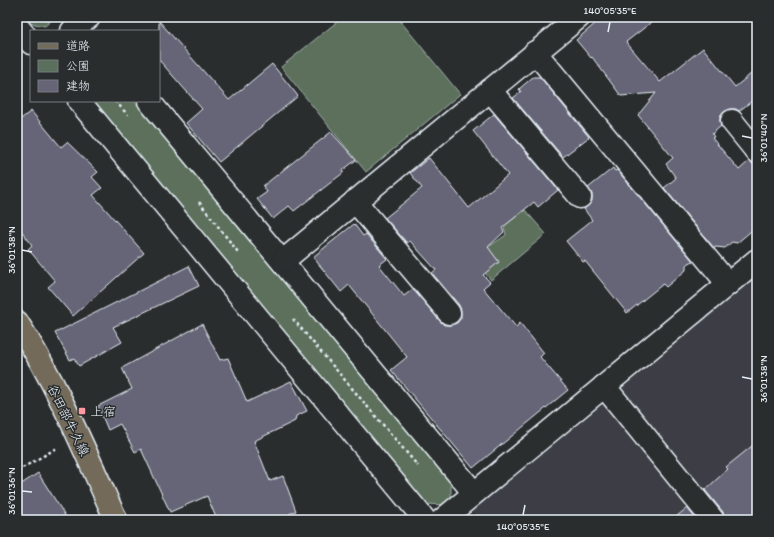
<svg xmlns="http://www.w3.org/2000/svg" width="774" height="537" font-family="Itim,'Klee One',sans-serif">
  <style>
    .built { fill: #3c3e44 }
    .green { fill: #5b705c; stroke: #a2b0aa }
    .building { fill: #666577; stroke: #e8f1f8 }
    .lines { fill: none; stroke-linecap: round; stroke-linejoin: round }
    .minor-casing { stroke: #e8f1f8; stroke-width: 25 }
    .major-casing { stroke: #e8f1f8; stroke-width: 25 }
    .path { stroke: #e8f1f8; stroke-width: 2.5; stroke-dasharray: 3 3; stroke-linecap: butt }
    .minor { stroke: #2a2d2e; stroke-width: 22 }
    .major { stroke: #736b5a; stroke-width: 22 }
    .ticks { fill: none; stroke: #e8f1f8; stroke-width: 1.5 }
    .poi-dot { fill: #ff9aa2; stroke: #2a2d2e; stroke-width: 1.5 }
    .labels { text-anchor: middle; stroke-width: 3; stroke-linejoin: round; paint-order: stroke }
    .poi-label { font-size: 13px; fill: #e8f1f8; stroke: #2a2d2e; text-anchor: start }
    .street-label { font-size: 13px; fill: #e8f1f8; stroke: #2a2d2e }
    .neatline { fill: none; stroke: #e8f1f8; stroke-width: 1.5 }
    .ticks-label { font-size: 10px; text-anchor: middle; fill: #e8f1f8 }
  </style>
  <rect width="100%" height="100%" fill="#2a2d2e"/>
  <filter id="ink" filterUnits="userSpaceOnUse"><feTurbulence type="fractalNoise" baseFrequency=".025" numOctaves="2"/><feDisplacementMap in="SourceGraphic" scale="8" xChannelSelector="R" yChannelSelector="G"/><feConvolveMatrix kernelMatrix="1 2 1 2 8 2 1 2 1" color-interpolation-filters="sRGB"/></filter>
  <g filter="url(#ink)">
    <!-- built -->
    <polygon class="built" points="757,275 757,520 479,520 471,511"/>
    <!-- green -->
    <g class="green">
      <polygon points="25,17 55,17 45,26 30,23"/>
      <polygon points="343,17 397,17 460,94 366,172 281,67"/>
      <polygon points="93,101 134,101 451,483 451,499 444,505 427,504"/>
      <polygon points="525,210 546,234 491,280 448,230 461,212 490,246 506,235 504,226"/>
    </g>
    <!-- building -->
    <g class="building">
      <polygon points="603,17 658,17 626,42 660,82 703,48 735,87 757,69 757,97 739,111 736,109 730,109 724,112 720,117 720,123 721,126 712,134 714,137 712,138 739,170 749,161 753,164 757,164 757,226 737,243 732,242 725,248 716,247 714,248 664,188 676,178 666,164 673,158 638,115 656,93 621,96 592,57 591,58 576,40"/>
      <polygon points="159,21 229,100 272,64 298,96 219,162 186,123 202,109 159,60"/>
      <polygon points="533,77 540,77 589,137 563,157 513,98 521,92 519,89"/>
      <polygon points="31,111 61,147 67,142 98,172 92,177 102,188 93,195 144,253 73,316 48,287 55,281 28,249 32,245 17,225 17,122"/>
      <polygon points="494,114 558,190 538,207 534,202 502,228 504,232 488,247 499,262 483,275 490,282 483,288 516,327 520,323 544,353 540,357 568,390 473,468 391,370 407,357 349,285 341,292 313,257 354,224 363,236 366,234 387,259 379,265 404,296 413,289 440,321 444,325 451,325 457,323 461,318 461,310 459,305 432,273 436,270 410,241 407,243 385,218 422,188 410,173 429,158 469,208 508,175 473,131"/>
      <polygon points="331,132 356,160 343,170 343,173 294,211 289,206 273,219 257,199 267,192 263,186"/>
      <polygon points="613,168 615,171 617,170 693,261 686,265 686,270 666,287 663,284 627,313 585,261 583,262 566,241 592,220 584,209 588,206 592,201 592,194 588,188"/>
      <polygon points="189,266 199,286 113,327 122,342 79,366 74,358 70,360 55,333"/>
      <polygon points="202,324 220,360 228,358 247,402 291,381 307,411 296,416 295,421 254,441 270,481 283,476 296,511 289,514 292,520 217,520 207,496 170,512 141,449 135,452 120,424 108,430 98,406 132,389 122,368"/>
      <polygon points="757,442 757,520 725,520 723,512 705,490 728,469 726,467"/>
      <polygon points="38,473 68,520 17,520 17,487"/>
      <polygon points="687,508 697,520 672,520"/>
    </g>
    <g class="lines">
      <!-- minor casing -->
      <g class="minor-casing">
        <g id="minor">
          <polyline points="17,26 31,43"/>
          <polyline points="72,31 89,17"/>
          <polyline points="535,52 728,284"/>
          <polyline points="490,90 580,197"/>
          <polyline points="79,101 425,520"/>
          <polyline points="149,101 474,493"/>
          <polyline points="732,121 757,152"/>
          <polyline points="355,201 449,313"/>
          <polyline points="283,261 579,17"/>
          <polyline points="604,386 713,520"/>
          <polyline points="442,520 757,260"/>
        </g>
      </g>
      <!-- major casing -->
      <g class="major-casing">
        <path id="major" d="M17,322C57,384 86,453 116,520"/>
      </g>
      <!-- path -->
      <g class="path">
        <polyline points="44,17 48,22"/>
        <polyline points="115,101 128,115"/>
        <polyline points="199,202 238,252"/>
        <polyline points="293,319 418,466"/>
        <polyline points="17,471 57,448"/>
      </g>
      <!-- minor -->
      <use href="#minor" class="minor"/>
      <!-- major -->
      <use href="#major" class="major"/>
    </g>
  </g>
  <!-- ticks -->
  <path class="ticks" d="M608,32L610,22M742,136L752,138M22,250L32,252M742,377L752,379M22,491L32,492M523,515L525,505"/>
  <!-- markers -->
  <rect class="poi-dot" x="78" y="407" width="8" height="8" rx="2"/>
  <g class="labels">
    <!-- poi labels -->
    <g class="poi-label">
      <text x="90" y="416">上宿</text>
    </g>
    <!-- street labels -->
    <g class="street-label">
      <text transform="translate(69 420) rotate(64)" y="5">谷田部牛久線</text>
    </g>
  </g>
  <!-- margin -->
  <rect width="774" height="537" fill="none" stroke="#2a2d2e" stroke-width="44"/>
  <!-- legend -->
  <rect x="30" y="30" width="130" height="72" fill="#2a2d2e" stroke="#767b7f"/>
  <rect x="38" y="43" width="20" height="6" fill="#736b5a" stroke="#767b7f"/>
  <text x="66" y="50" font-size="12" fill="#e8f1f8">道路</text>
  <rect x="38" y="60" width="20" height="12" fill="#5b705c" stroke="#767b7f"/>
  <text x="66" y="70" font-size="12" fill="#e8f1f8">公園</text>
  <rect x="38" y="80" width="20" height="12" fill="#666577" stroke="#767b7f"/>
  <text x="66" y="90" font-size="12" fill="#e8f1f8">建物</text>
  <rect x="22" y="22" width="730" height="493" class="neatline"/>
  <g class="ticks-label">
    <text x="610" y="14">140°05'35"E</text>
    <text transform="translate(763 138) rotate(-90)" y="4">36°01'40"N</text>
    <text transform="translate(11 250) rotate(-90)" y="4">36°01'38"N</text>
    <text transform="translate(763 379) rotate(-90)" y="4">36°01'38"N</text>
    <text transform="translate(11 491) rotate(-90)" y="4">36°01'36"N</text>
    <text x="523" y="530">140°05'35"E</text>
  </g>
</svg>
